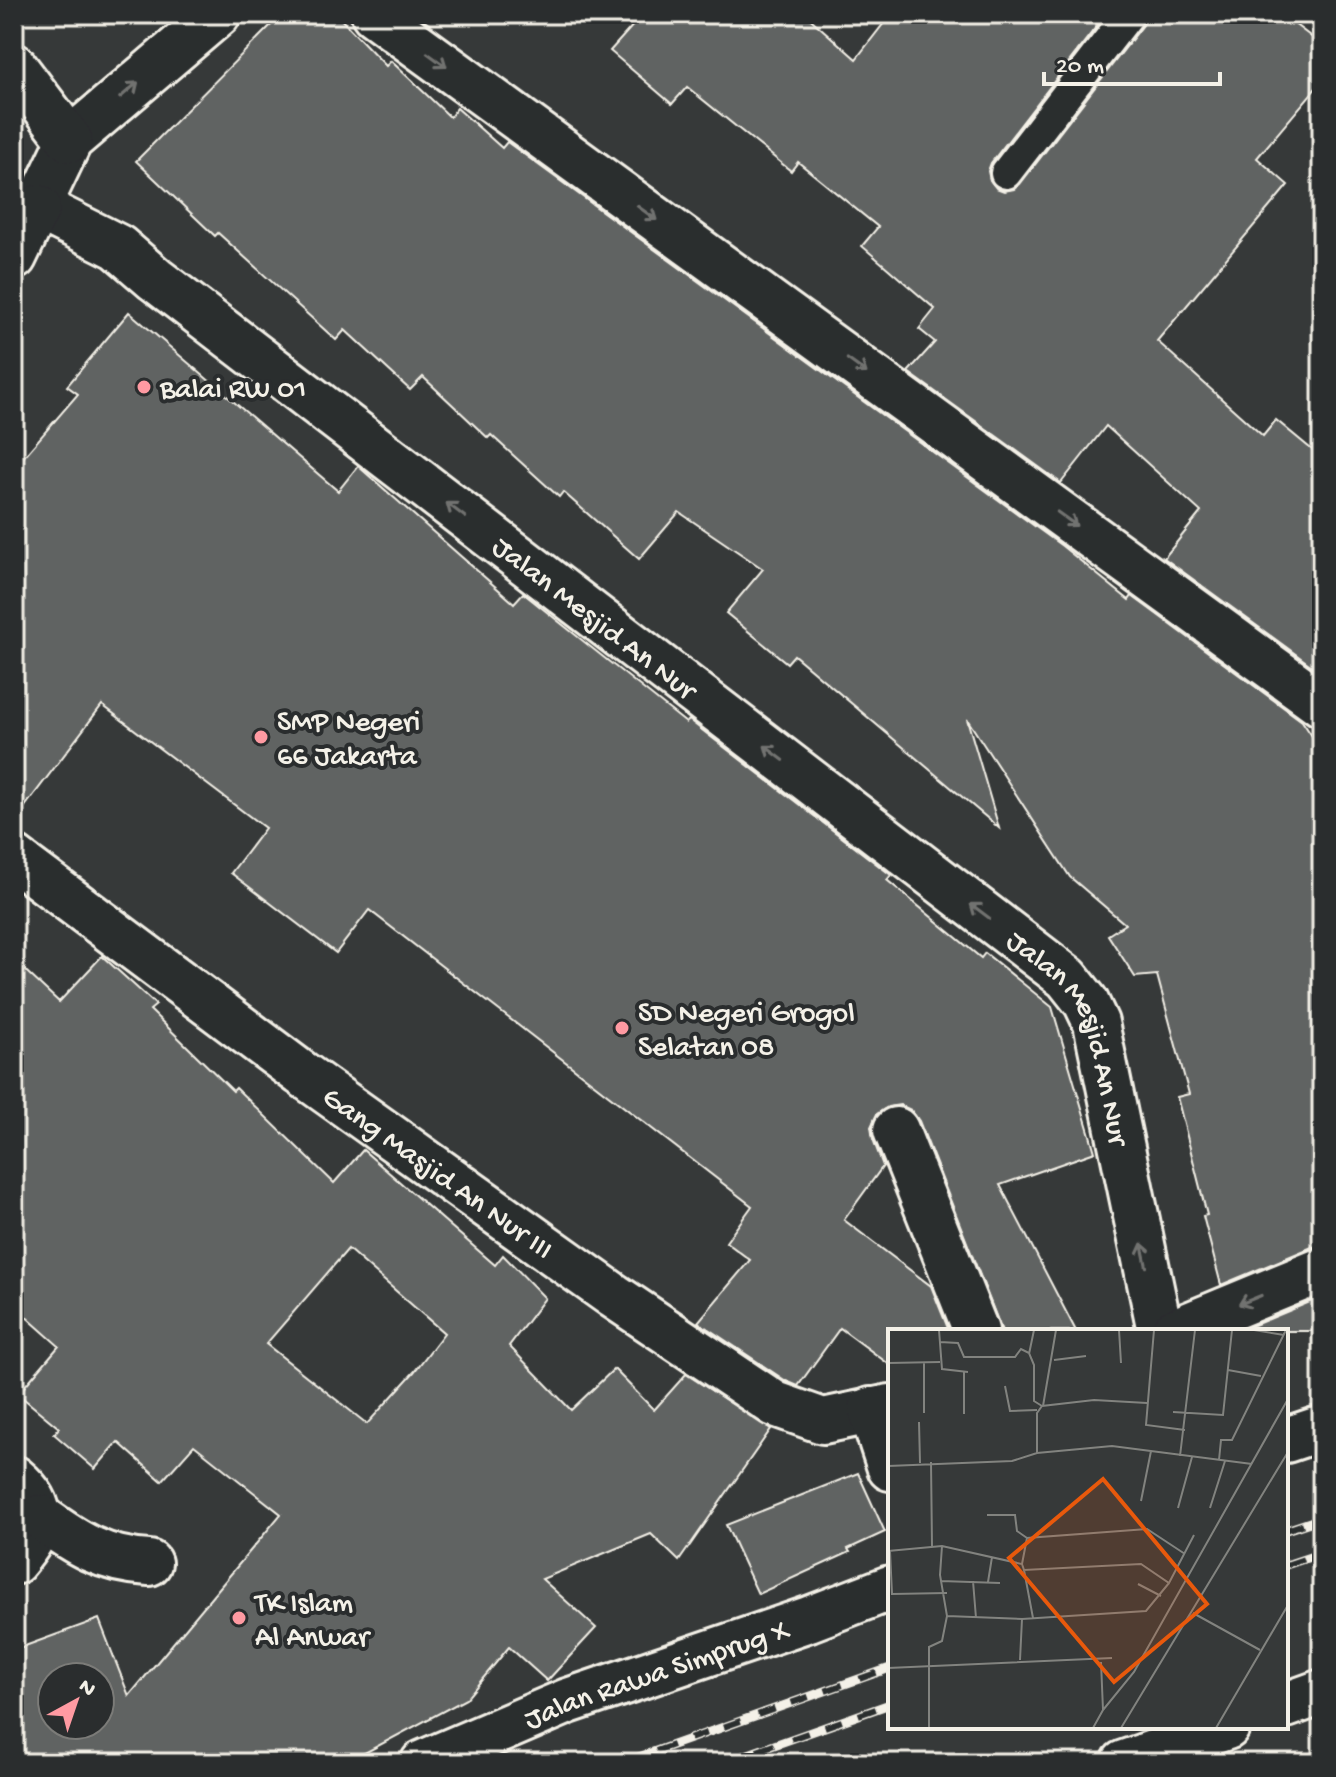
<svg xmlns="http://www.w3.org/2000/svg" width="1336" height="1777" font-family="'Gochi Hand',sans-serif">
  <style>
    .building { fill: #616362; stroke: #f4f1e8; stroke-width: 2; fill-rule: evenodd }
    .lines { fill: none; stroke-linecap: round; stroke-linejoin: round }
    .service-casing { stroke: #f4f1e8; stroke-width: 36 }
    .minor-casing { stroke: #f4f1e8; stroke-width: 50 }
    .tertiary-casing { stroke: #f4f1e8; stroke-width: 50 }
    .service { stroke: #2a2d2e; stroke-width: 30 }
    .minor { stroke: #2a2d2e; stroke-width: 44 }
    .tertiary { stroke: #2a2d2e; stroke-width: 44 }
    .rail-casing { stroke: #f4f1e8; stroke-width: 9 }
    .rail { stroke: #2a2d2e; stroke-width: 6; stroke-dasharray: 18; stroke-linecap: butt }
    .oneway { stroke: #71726f }
    .poi-dot { fill: #ff9aa2; stroke: #2a2d2e; stroke-width: 3 }
    .labels { text-anchor: middle; stroke-width: 8; stroke-linejoin: round; paint-order: stroke }
    .poi-label { font-size: 30px; fill: #f4f1e8; stroke: #2a2d2e; text-anchor: start }
    .street-label { font-size: 30px; fill: #f4f1e8; stroke: #2a2d2e }
    .inset-road { fill: none; stroke: #82837f; stroke-width: 2 }
    .view { fill: #e8590c; fill-opacity: 0.15; stroke: #e8590c; stroke-width: 4 }
    .inset-edge { fill: none; stroke: #f4f1e8; stroke-width: 4 }
  </style>
  <rect width="100%" height="100%" fill="#363939"/>
  <filter id="ink" filterUnits="userSpaceOnUse"><feTurbulence type="fractalNoise" baseFrequency=".0125" numOctaves="2"/><feDisplacementMap in="SourceGraphic" scale="16" xChannelSelector="R" yChannelSelector="G"/><feConvolveMatrix kernelMatrix="1 2 1 2 8 2 1 2 1" color-interpolation-filters="sRGB"/></filter>
  <g filter="url(#ink)">
    <!-- building -->
    <g class="building">
      <polygon points="282,14 336,14 386,66 391,61 450,117 457,108 502,148 507,142 1062,546 1129,600 1132,596 1302,721 1322,751 1322,1246 1312,1247 1221,1285 1203,1216 1207,1215 1177,1097 1189,1094 1157,975 1135,977 1108,935 1125,924 1070,877 967,719 999,828 794,655 787,663 726,613 763,569 679,512 639,559 563,492 559,497 491,435 488,438 423,377 410,390 345,330 336,340 218,233 215,236 136,161"/>
      <polygon points="643,14 805,14 856,59 891,14 1106,14 991,163 988,171 990,180 996,188 1004,191 1014,189 1020,184 1143,25 1147,14 1281,14 1322,45 1322,81 1257,158 1288,185 1157,341 1263,436 1276,420 1322,458 1322,662 1316,669 1164,558 1201,512 1106,426 1061,483 908,372 935,342 919,329 935,309 862,246 878,227 798,162 791,171 687,87 672,104 610,51"/>
      <polygon points="129,312 338,491 358,466 514,603 523,593 686,723 689,720 891,875 887,880 981,958 985,953 1052,1007 1095,1152 1000,1185 1076,1331 1002,1331 919,1121 911,1110 900,1105 888,1107 877,1114 871,1127 873,1139 883,1166 844,1220 931,1286 949,1331 890,1331 890,1365 840,1328 798,1386 786,1381 698,1322 750,1260 726,1242 752,1206 369,910 336,953 231,873 265,828 102,705 14,821 14,468 78,394 67,386"/>
      <path d="M102,956L156,1005L150,1010L233,1091L236,1088L334,1183L363,1150L495,1265L503,1255L545,1298L509,1346L571,1410L614,1369L654,1410L686,1374L771,1429L679,1561L651,1534L542,1579L596,1628L547,1681L509,1647L466,1699L346,1763H14V1650L99,1619L129,1696L281,1514L194,1445L162,1481L118,1442L95,1469L54,1434L59,1428L18,1394L59,1346L14,1306V960L59,1002ZM348,1249L444,1333L414,1372L367,1424L266,1344ZM52,1677H100V1725H52Z"/>
      <polygon points="1322,1297 1322,1331 1240,1331"/>
      <polygon points="858,1473 885,1532 848,1549 850,1552 758,1594 726,1525"/>
    </g>
    <g class="lines">
      <!-- service casing -->
      <g class="service-casing">
        <polyline id="service" points="1006,173 1129,14"/>
      </g>
      <!-- minor casing -->
      <g class="minor-casing">
        <g id="minor">
          <path id="s1" d="M218,14L70,140L38,207L118,247L155,279L1067,978L1086,1002L1096,1023L1160,1331"/>
          <polyline points="374,14 1322,704"/>
          <polyline points="14,66 70,140"/>
          <polyline points="14,257 38,207"/>
          <path id="s2" d="M14,858L301,1073L614,1296L775,1404L823,1421L890,1407"/>
          <polyline points="896,1130 976,1331"/>
          <polyline points="1174,1331 1322,1270"/>
          <polyline points="871,1410 890,1468"/>
          <polyline points="1286,1440 1322,1428"/>
          <path d="M14,1478C50,1508 41,1531 14,1562"/>
          <path d="M40,1517C77,1544 102,1560 149,1563"/>
          <path id="s3" d="M423,1763L568,1701L809,1619L890,1588"/>
        </g>
      </g>
      <!-- tertiary casing -->
      <g class="tertiary-casing">
        <g id="tertiary">
          <polyline points="1286,1705 1322,1692"/>
          <polyline points="1124,1763 1227,1727"/>
        </g>
      </g>
      <!-- service -->
      <use href="#service" class="service"/>
      <!-- minor -->
      <use href="#minor" class="minor"/>
      <!-- tertiary -->
      <use href="#tertiary" class="tertiary"/>
      <!-- rail casing -->
      <g class="rail-casing">
        <g id="rail">
          <polyline points="1286,1530 1322,1518"/>
          <polyline points="1286,1565 1322,1553"/>
          <polyline points="622,1763 890,1668"/>
          <polyline points="723,1763 890,1704"/>
        </g>
      </g>
      <!-- rail -->
      <use href="#rail" class="rail"/>
    </g>
    <!-- one-way arrows -->
    <defs><path id="oneway-shaft" d="M-6 0H5M1.5-3L5.5 0L1.5 3" fill="none" stroke-width="1.6" stroke-linecap="round" stroke-linejoin="round" transform="scale(2)"/></defs>
    <g class="oneway">
      <use href="#oneway-shaft" transform="translate(437 60) rotate(36)"/>
      <use href="#oneway-shaft" transform="translate(129 90) rotate(-40)"/>
      <use href="#oneway-shaft" transform="translate(647 213) rotate(36)"/>
      <use href="#oneway-shaft" transform="translate(857 366) rotate(36)"/>
      <use href="#oneway-shaft" transform="translate(456 510) rotate(-143)"/>
      <use href="#oneway-shaft" transform="translate(1067 519) rotate(36)"/>
      <use href="#oneway-shaft" transform="translate(774 753) rotate(-143)"/>
      <use href="#oneway-shaft" transform="translate(980 911) rotate(-143)"/>
      <use href="#oneway-shaft" transform="translate(1144 1255) rotate(-102)"/>
      <use href="#oneway-shaft" transform="translate(1250 1300) rotate(158)"/>
    </g>
  </g>
  <!-- markers -->
  <g class="poi-dot">
    <circle cx="144" cy="387" r="8"/>
    <circle cx="261" cy="737" r="8"/>
    <circle cx="622" cy="1028" r="8"/>
    <circle cx="239" cy="1618" r="8"/>
  </g>
  <g class="labels">
    <!-- poi labels -->
    <g class="poi-label">
      <text x="160" y="397">Balai RW 01</text>
      <text x="277" y="730">SMP Negeri<tspan x="277" dy="34">66 Jakarta</tspan></text>
      <text x="638" y="1021">SD Negeri Grogol<tspan x="638" dy="34">Selatan 08</tspan></text>
      <text x="255" y="1611">TK Islam<tspan x="255" dy="34">Al Anwar</tspan></text>
    </g>
    <!-- street labels -->
    <g class="street-label">
      <text dy="10" stroke="none"><textPath href="#s1" startOffset="962">Jalan Mesjid An Nur</textPath></text>
      <text dy="10" stroke="none"><textPath href="#s1" startOffset="1610">Jalan Mesjid An Nur</textPath></text>
      <text dy="10" stroke="none"><textPath href="#s2" startOffset="528">Gang Masjid An Nur III</textPath></text>
      <text dy="10" stroke="none"><textPath href="#s3" startOffset="250">Jalan Rawa Simprug X</textPath></text>
    </g>
  </g>
  <!-- overview -->
  <g transform="translate(888 1329)">
    <rect width="400" height="400" fill="#363939"/>
    <path class="inset-road" d="M51,1L54,40L80,43M231,1L233,34M266,1L258,96L297,101M366,1L396,6M52,13L70,14L76,28H127L133,20L141,24L146,36V72L154,77M141,25L146,1M166,31L198,27M36,33V84M0,34L52,33M340,41L373,47M76,43V85M117,57L122,82L149,81M155,77L168,1M285,83L335,86L344,1M31,93L32,134M149,124V84L154,77L206,71L259,74M292,127L307,1M331,131L333,111H344L398,1M43,133L44,217M0,137L124,132L149,124L224,117L364,135M253,172L263,122M290,179L304,128M322,179L337,132M99,186H127L129,202L139,209M0,222L54,217L134,235L136,241L253,235L281,254L306,206M2,222L4,265L59,264M134,235L139,209L259,200L297,225M136,241L145,289M53,252L112,254M85,252L88,289M100,253L104,228M250,255L273,267M305,284L372,321M59,287L134,290L132,331M134,290L258,282L281,254M0,339L224,329M215,381L246,343L400,70M41,399V318L54,312L59,287L52,246L54,217M205,399L215,381L213,333M233,399L400,123M328,399L400,276"/>
    <path class="view" d="M215,150L319,275L226,353L121,229Z"/>
    <rect width="400" height="400" class="inset-edge"/>
  </g>
  <!-- margin -->
  <rect width="1336" height="1777" fill="none" stroke="#2a2d2e" stroke-width="48"/>
  <rect x="24" y="24" width="1288" height="1729" fill="none" stroke="#f4f1e8" stroke-width="3" filter="url(#ink)"/>
  <!-- north arrow -->
  <g transform="translate(76 1701) rotate(40)"><circle r="38" fill="#2a2d2e" stroke="#7b7b78" stroke-width="2"/>
  <path d="M0-6L14 30L0 20L-14 30Z" fill="#ff9aa2"/>
  <text y="-12" font-size="22" font-weight="bold" text-anchor="middle" fill="#f4f1e8">N</text>
  </g>
  <!-- scale -->
  <path d="M1044 72v12h176v-12" fill="none" stroke="#f4f1e8" stroke-width="4"/>
  <text x="1056" y="72" font-size="24" fill="#f4f1e8" stroke="#2a2d2e" stroke-width="6" paint-order="stroke">20 m</text>
</svg>
